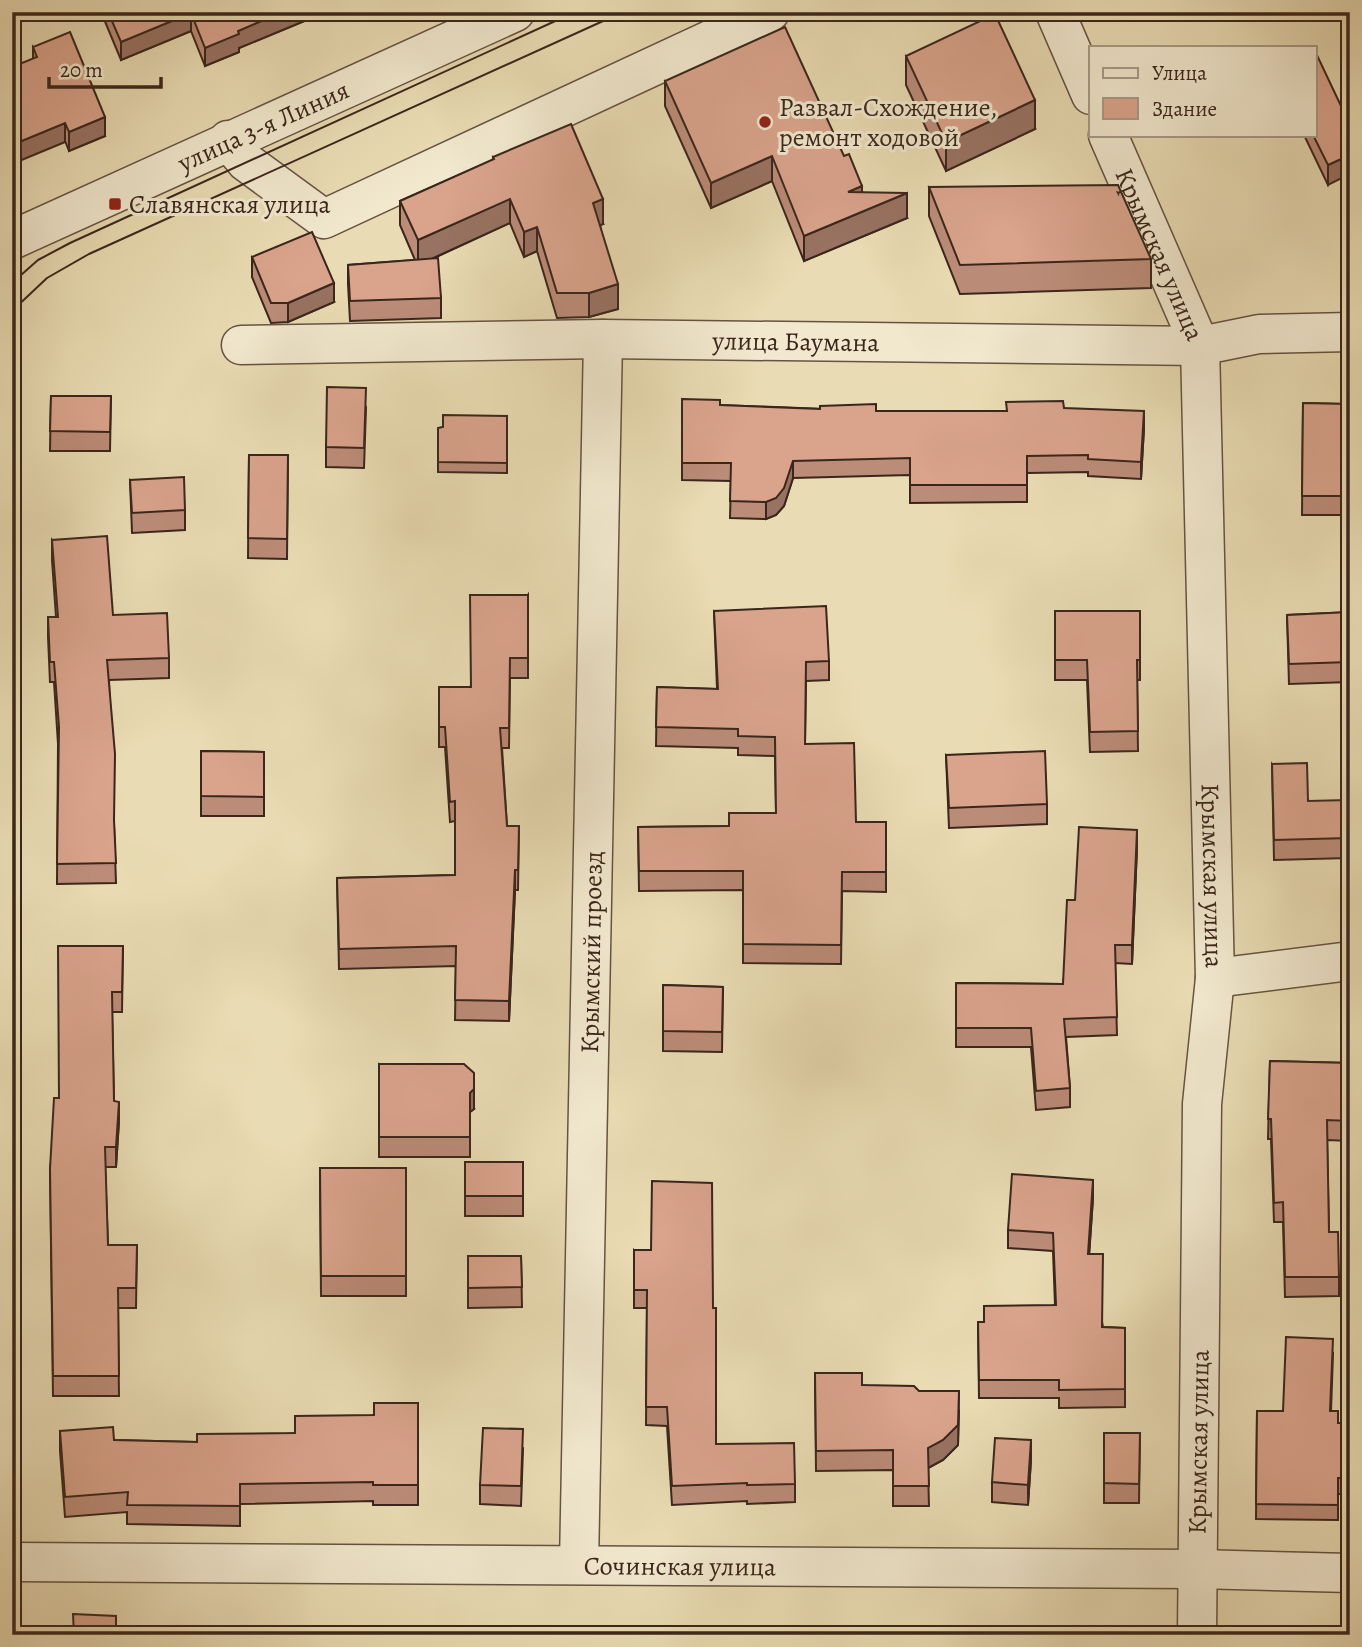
<svg xmlns="http://www.w3.org/2000/svg" width="1362" height="1647" font-family="Alegreya,serif">
  <style>
    .lines { fill: none; stroke-linecap: round; stroke-linejoin: round }
    .minor-casing { stroke: #665342; stroke-width: 41 }
    .minor { stroke: #f1e8ce; stroke-width: 38 }
    .tram { stroke: #3b261c; stroke-width: 2 }
    .wall { fill: #bb8c78; stroke: #3b261c; stroke-width: 2 }
    .shaded-wall { fill: #987262; stroke: #3b261c; stroke-width: 2 }
    .building { fill: #d9a38c; stroke: #3b261c; stroke-width: 2 }
    .poi-dot { fill: #8f2418; stroke: #f1e8ce; stroke-width: 2.5 }
    .labels { text-anchor: middle; stroke-width: 6; stroke-linejoin: round; paint-order: stroke }
    .poi-label { font-size: 26px; fill: #3b261c; stroke: #f1e8ce; text-anchor: start }
    .street-label { font-size: 26px; fill: #3b261c; stroke: #f1e8ce }
  </style>
  <rect width="100%" height="100%" fill="#e9dbb3"/>
  <filter id="stains"><feTurbulence type="fractalNoise" baseFrequency=".00286" numOctaves="4"/><feColorMatrix values="0 0 0 0 .2 0 0 0 0 .09 0 0 0 0 .02 0 0 0 .5 -.17"/></filter>
  <radialGradient id="worn" r=".72"><stop offset=".6" stop-color="#630" stop-opacity="0"/><stop offset="1" stop-color="#630" stop-opacity=".3"/></radialGradient>
  <g class="lines">
    <!-- minor casing -->
    <g class="minor-casing">
      <g id="minor">
        <polyline points="1055,12 1091,95"/>
        <path id="s1" d="M1108,135L1200,346L1215,978L1202,1104L1197,1635"/>
        <polyline points="228,140 246,162 324,219 770,12"/>
        <path id="s2" d="M12,240L515,12"/>
        <path id="s3" d="M241,345L603,339L1200,346L1259,334L1350,332"/>
        <polyline points="1215,978 1350,961"/>
        <path id="s4" d="M12,1562L1196,1569L1350,1573"/>
        <path id="s5" d="M579,1564L603,339"/>
      </g>
    </g>
    <!-- minor -->
    <use href="#minor" class="minor"/>
    <!-- tram -->
    <g class="tram">
      <polyline points="12,283 38,260 70,243 575,12"/>
      <polyline points="12,311 47,278 89,254 623,12"/>
    </g>
  </g>
  <!-- wall -->
  <g class="wall">
    <polygon points="101,12 326,12 239,48 239,52 205,66 191,31 121,60"/>
    <polygon points="33,47 105,136 69,151 33,58"/>
    <polygon points="906,56 1035,129 946,171 906,85"/>
    <polygon points="665,81 844,156 862,192 907,218 804,261 772,181 711,208 665,106"/>
    <polygon points="1350,125 1328,185 1304,135 1315,135"/>
    <polygon points="493,157 603,224 600,225 618,309 589,317 557,318 537,251 524,257 510,223 432,259 441,298 441,318 350,321 348,284 348,265 415,260 400,225 400,201 493,160"/>
    <polygon points="929,187 1151,259 1151,288 960,294 929,216"/>
    <polygon points="252,257 334,302 288,322 271,323 252,277"/>
    <polygon points="51,396 111,396 110,451 50,451"/>
    <polygon points="682,399 720,405 876,411 1006,411 1064,408 1144,428 1141,479 1088,476 1088,472 1027,473 1027,502 910,503 910,475 793,478 784,506 776,515 766,519 730,518 731,481 682,480"/>
    <polygon points="1303,403 1347,404 1346,515 1302,515"/>
    <polygon points="366,408 364,468 326,467 326,447"/>
    <polygon points="507,416 507,473 438,472 438,428"/>
    <polygon points="249,455 288,455 287,559 248,558"/>
    <polygon points="130,480 185,510 185,530 132,533"/>
    <polygon points="52,540 113,615 169,658 169,678 109,680 116,883 57,884 58,744 54,682 50,682 48,637 48,617 56,617 52,560"/>
    <polygon points="528,595 528,678 510,678 509,748 502,748 507,826 519,826 518,890 515,890 509,1021 455,1020 456,966 339,969 337,878 455,875 455,821 450,822 445,747 439,747 439,687 470,687"/>
    <polygon points="714,611 829,661 829,680 806,681 805,744 856,822 886,822 886,892 842,891 841,964 743,963 743,890 639,891 638,827 729,826 776,813 775,756 738,755 738,748 656,746 657,687 717,689"/>
    <polygon points="1055,611 1140,611 1140,680 1137,680 1138,751 1090,752 1087,680 1055,680"/>
    <polygon points="1350,612 1350,682 1289,684 1287,615"/>
    <polygon points="201,751 264,752 264,816 201,816"/>
    <polygon points="946,755 1047,804 1047,824 949,828"/>
    <polygon points="1272,764 1308,801 1349,838 1349,858 1274,860"/>
    <polygon points="1137,848 1132,964 1115,963 1117,1035 1066,1037 1070,1088 1070,1107 1036,1110 1031,1047 956,1047 956,983 1063,984 1075,900"/>
    <polygon points="123,946 122,1012 112,1012 114,1101 119,1121 116,1167 105,1167 108,1245 137,1245 136,1308 118,1308 119,1396 53,1396 50,1169 59,1098"/>
    <polygon points="663,985 723,987 722,1052 663,1051"/>
    <polygon points="1270,1061 1350,1063 1350,1141 1327,1140 1329,1232 1339,1277 1339,1296 1285,1297 1283,1222 1274,1222 1271,1139 1268,1139"/>
    <polygon points="379,1064 474,1109 470,1112 470,1157 379,1157"/>
    <rect x="465" y="1162" width="58" height="54"/>
    <polygon points="320,1168 406,1168 406,1296 321,1296"/>
    <polygon points="1093,1198 1089,1254 1103,1327 1125,1328 1125,1407 1059,1408 1059,1398 979,1398 978,1322 984,1322 1055,1305 1053,1251 1008,1248 1008,1230"/>
    <polygon points="634,1250 713,1308 716,1444 795,1484 795,1502 747,1504 747,1501 672,1505 667,1426 646,1425 647,1308 634,1308"/>
    <polygon points="468,1256 521,1256 522,1307 468,1308"/>
    <polygon points="1333,1354 1331,1411 1338,1423 1350,1423 1350,1494 1338,1494 1338,1520 1256,1519 1257,1411 1283,1411"/>
    <polygon points="815,1373 862,1385 919,1391 959,1410 958,1445 943,1460 928,1468 929,1506 893,1506 893,1470 816,1471"/>
    <polygon points="418,1403 418,1505 373,1505 373,1501 240,1504 240,1526 127,1524 127,1512 65,1517 60,1451 60,1431 114,1440 197,1442 295,1433 374,1415"/>
    <polygon points="1104,1433 1140,1433 1139,1503 1104,1503"/>
    <polygon points="523,1449 521,1506 480,1504 480,1485"/>
    <polygon points="1031,1460 1028,1505 992,1502 992,1482"/>
  </g>
  <!-- shaded-wall -->
  <g class="shaded-wall">
    <polygon points="282,12 326,12 239,48 239,52 205,66 205,48 238,31"/>
    <polygon points="191,13 191,31 121,60 121,42"/>
    <polygon points="1035,100 1035,129 946,171 946,142"/>
    <polygon points="105,117 105,136 69,151 69,132"/>
    <polygon points="65,123 65,142 12,164 12,145"/>
    <polygon points="1350,155 1350,174 1328,185 1328,165"/>
    <polygon points="772,156 772,181 711,208 711,183"/>
    <polygon points="862,186 862,210 848,192"/>
    <polygon points="907,193 907,218 804,261 804,236"/>
    <polygon points="510,199 510,223 418,265 418,240"/>
    <polygon points="603,199 603,224 593,228 593,203"/>
    <polygon points="537,227 537,251 524,257 524,232"/>
    <polygon points="334,283 334,302 288,322 288,303"/>
    <polygon points="618,284 618,309 589,317 589,293"/>
    <polygon points="1144,411 1144,428 1141,479 1141,462"/>
    <polygon points="793,461 793,478 784,506 776,515 766,519 766,502"/>
    <polygon points="1137,830 1137,848 1132,964 1132,945"/>
    <polygon points="515,870 515,890 509,1021 509,1001"/>
    <polygon points="474,1073 474,1109 470,1112 470,1157 470,1093"/>
    <polygon points="119,1102 119,1121 116,1167 116,1147"/>
    <polygon points="1093,1180 1093,1198 1088,1272 1088,1254"/>
    <polygon points="959,1391 958,1445 943,1460 928,1468 928,1448"/>
    <polygon points="1031,1440 1031,1460 1028,1505 1028,1485"/>
  </g>
  <!-- building -->
  <g class="building">
    <polygon points="108,12 282,12 238,31 239,34 205,48 191,13 121,42"/>
    <polygon points="995,14 1035,100 946,142 906,56"/>
    <polygon points="785,27 844,156 849,154 862,186 848,192 907,193 804,236 772,156 711,183 665,81"/>
    <polygon points="70,32 105,117 69,132 65,123 12,145 12,67 37,57 33,47"/>
    <polygon points="1315,51 1350,125 1350,155 1328,165 1313,135 1315,135"/>
    <polygon points="571,124 603,199 593,203 618,284 589,293 557,293 537,227 524,232 510,199 418,240 400,201 494,159 493,157"/>
    <polygon points="1118,185 1151,259 960,265 929,187"/>
    <polygon points="312,232 334,283 288,303 271,303 252,257"/>
    <polygon points="438,258 441,298 350,301 348,265"/>
    <polygon points="327,387 366,388 364,448 326,447"/>
    <polygon points="51,396 111,396 110,432 50,431"/>
    <polygon points="682,399 720,400 720,405 820,409 820,406 876,404 876,411 1007,411 1006,402 1063,401 1064,408 1144,411 1141,462 1088,459 1088,455 1027,456 1027,485 910,485 910,458 793,461 784,488 776,498 766,502 730,501 731,463 682,463"/>
    <polygon points="1303,403 1347,404 1346,496 1302,496"/>
    <polygon points="443,415 507,416 507,463 438,462 438,428 443,427"/>
    <polygon points="249,455 288,455 287,539 248,538"/>
    <polygon points="184,477 185,510 132,513 130,480"/>
    <polygon points="107,536 113,615 167,613 169,658 107,660 115,754 114,820 116,863 57,864 59,727 54,662 50,662 48,617 58,617 52,540"/>
    <polygon points="470,595 528,595 528,658 510,658 509,728 500,728 507,826 519,826 518,870 515,870 509,1001 455,1000 456,946 339,949 337,878 455,875 455,801 450,802 445,727 439,727 439,687 471,687"/>
    <polygon points="826,606 829,661 806,662 805,744 854,743 856,822 886,822 886,872 842,872 841,945 743,944 743,871 639,871 638,827 729,826 729,813 776,813 775,737 738,736 738,729 656,727 657,687 718,689 714,611"/>
    <polygon points="1055,611 1140,611 1140,660 1137,660 1138,731 1090,732 1087,660 1055,660"/>
    <polygon points="1350,612 1350,662 1289,664 1287,615"/>
    <polygon points="201,751 264,752 264,797 201,796"/>
    <polygon points="1045,751 1047,804 949,808 946,755"/>
    <polygon points="1307,763 1308,801 1348,800 1349,838 1274,840 1272,764"/>
    <polygon points="1079,827 1137,830 1132,945 1115,945 1117,1017 1064,1019 1070,1088 1036,1091 1031,1028 956,1028 956,983 1063,984 1067,900 1075,900"/>
    <polygon points="58,946 123,946 122,992 112,992 114,1101 119,1102 116,1147 105,1147 108,1245 137,1245 136,1288 118,1288 119,1376 53,1376 50,1169 54,1098 59,1098"/>
    <polygon points="663,985 723,987 722,1032 663,1031"/>
    <polygon points="1270,1061 1350,1063 1350,1121 1327,1120 1329,1232 1338,1232 1339,1277 1285,1277 1283,1202 1274,1203 1271,1119 1268,1119"/>
    <polygon points="379,1064 464,1064 474,1073 474,1089 470,1093 470,1137 379,1137"/>
    <rect x="465" y="1162" width="58" height="34"/>
    <polygon points="320,1168 406,1168 406,1276 321,1276"/>
    <polygon points="1012,1174 1093,1180 1088,1254 1103,1254 1102,1327 1125,1328 1125,1389 1059,1390 1059,1380 979,1380 978,1322 984,1322 984,1306 1056,1305 1053,1233 1008,1230"/>
    <polygon points="652,1181 712,1183 713,1308 716,1308 716,1444 794,1443 795,1484 747,1485 747,1483 672,1486 667,1407 646,1407 647,1290 634,1290 634,1250 651,1250"/>
    <polygon points="468,1256 521,1256 522,1287 468,1288"/>
    <polygon points="1286,1337 1333,1339 1330,1411 1338,1411 1338,1423 1350,1423 1350,1478 1338,1478 1338,1505 1256,1504 1257,1411 1283,1411"/>
    <polygon points="815,1373 862,1373 862,1385 914,1386 919,1391 959,1391 958,1425 943,1440 928,1448 929,1486 893,1486 893,1450 816,1451"/>
    <polygon points="374,1403 418,1403 418,1485 373,1485 373,1482 240,1484 240,1506 127,1505 128,1492 65,1497 60,1431 113,1427 114,1440 197,1442 197,1434 295,1433 295,1416 374,1415"/>
    <polygon points="483,1428 523,1429 521,1486 480,1485"/>
    <polygon points="1104,1433 1140,1433 1139,1484 1104,1483"/>
    <polygon points="995,1438 1031,1440 1028,1485 992,1482"/>
    <polygon points="73,1614 116,1616 116,1635 74,1635"/>
  </g>
  <!-- markers -->
  <g class="poi-dot">
    <circle cx="765" cy="122" r="7"/>
    <rect x="108" y="197" width="14" height="14" rx="3.5"/>
  </g>
  <g class="labels">
    <!-- poi labels -->
    <g class="poi-label">
      <text x="779" y="116">Развал-Схождение,<tspan x="779" dy="30">ремонт ходовой</tspan></text>
      <text x="129" y="213">Славянская улица</text>
    </g>
    <!-- street labels -->
    <g class="street-label">
      <text dy="9" stroke="none"><textPath href="#s2" startOffset="276">улица 3-я Линия</textPath></text>
      <text dy="9" stroke="none"><textPath href="#s1" startOffset="130">Крымская улица</textPath></text>
      <text dy="9" stroke="none"><textPath href="#s3" startOffset="555">улица Баумана</textPath></text>
      <text dy="9" stroke="none"><textPath href="#s1" startOffset="760">Крымская улица</textPath></text>
      <text dy="9" stroke="none"><textPath href="#s5" startOffset="612">Крымский проезд</textPath></text>
      <text transform="translate(1198 1442) rotate(-89)" y="9">Крымская улица</text>
      <text dy="9" stroke="none"><textPath href="#s4" startOffset="668">Сочинская улица</textPath></text>
    </g>
  </g>
  <!-- margin -->
  <rect width="1362" height="1647" fill="none" stroke="#e9dbb3" stroke-width="42"/>
  <rect x="14" y="14" width="1334" height="1619" fill="none" stroke="#3b261c" stroke-width="3.5"/>
  <rect x="21" y="21" width="1320" height="1605" fill="none" stroke="#3b261c" stroke-width="2"/>
  <!-- legend -->
  <rect x="1089" y="46" width="228" height="91" fill="#f1e8ce" stroke="#a89a87" stroke-width="2"/>
  <rect x="1103" y="68" width="35" height="10" fill="#f1e8ce" stroke="#a89a87" stroke-width="2"/>
  <text x="1152" y="80" font-size="21" fill="#3b261c">Улица</text>
  <rect x="1103" y="98" width="35" height="21" fill="#d9a38c" stroke="#a89a87" stroke-width="2"/>
  <text x="1152" y="116" font-size="21" fill="#3b261c">Здание</text>
  <!-- scale -->
  <path d="M49 77v10h112v-10" fill="none" stroke="#3b261c" stroke-width="3.5"/>
  <text x="60" y="77" font-size="21" fill="#3b261c" stroke="#f1e8ce" stroke-width="5" paint-order="stroke">20 m</text>
  <rect width="100%" height="100%" filter="url(#stains)"/>
  <rect width="100%" height="100%" fill="url(#worn)"/>
</svg>
